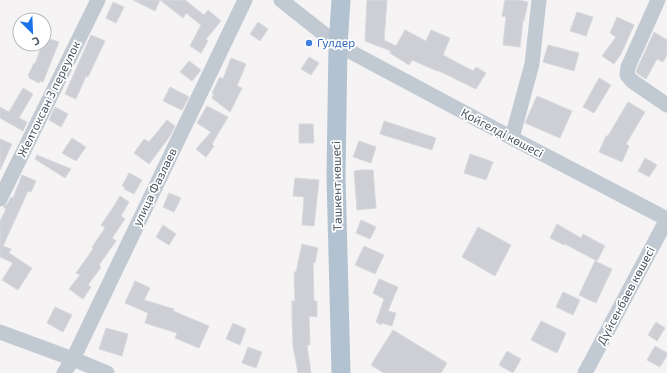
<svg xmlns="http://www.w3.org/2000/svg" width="667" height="373" font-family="'Exo 2',sans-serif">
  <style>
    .building { fill: #cdcfd5; stroke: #d7d9de }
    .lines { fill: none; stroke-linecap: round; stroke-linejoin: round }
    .minor { stroke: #c1cad2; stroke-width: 15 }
    .major { stroke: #b3c2d1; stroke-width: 19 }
    .shop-dot { fill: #3f7fe0; stroke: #fff; stroke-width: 1.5 }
    .labels { text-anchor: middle; stroke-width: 3.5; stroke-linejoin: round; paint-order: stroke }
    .shop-label { font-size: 12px; fill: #366cbe; stroke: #fff; text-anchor: start }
    .street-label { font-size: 12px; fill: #4a5661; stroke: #fff }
  </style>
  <rect width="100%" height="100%" fill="#f5f3f3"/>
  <!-- building -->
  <g class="building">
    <polygon points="133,0 185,0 204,15 208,10 221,21 206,39 208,41 201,53 190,46 201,25 186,13 183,18 160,0 155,11"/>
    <polygon points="367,0 387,0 384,40 396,46 405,30 426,41 431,30 450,38 443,55 473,71 476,67 486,73 476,89 437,70 437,71 412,60 409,65 390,53 391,51 365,41"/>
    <polygon points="505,0 519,0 528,2 524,21 523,20 520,47 503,45 506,17 502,16"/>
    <polygon points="113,2 124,7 116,23 106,18"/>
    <polygon points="577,12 593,17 586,36 570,31"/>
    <polygon points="617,17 634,25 621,54 614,64 602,56 616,37 610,33"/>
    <polygon points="258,22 268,29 260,41 250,34"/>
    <polygon points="654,32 667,40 667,55 663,62 657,59 646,79 638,74 636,72 637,69"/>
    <polygon points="91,35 105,41 88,77 86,76 76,99 65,94"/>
    <polygon points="44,37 59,42 43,82 40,81 39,83 29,78 30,76 28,76 34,63 35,64 42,44 44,44"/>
    <polygon points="548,45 579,53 574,71 543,62"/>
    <polygon points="309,57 319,63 311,75 301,69"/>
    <polygon points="231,58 246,64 237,86 242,88 230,112 212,98 214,94 212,93 220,77 223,79"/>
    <polygon points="189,61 201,70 192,81 180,72"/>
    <polygon points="599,78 611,85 594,113 583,107"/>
    <polygon points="170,87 189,97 182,110 163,101"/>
    <polygon points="23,88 33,94 19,118 27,122 23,131 0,118 0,107 9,112"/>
    <polygon points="537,96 572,111 560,138 525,123"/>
    <polygon points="628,102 645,112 626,144 629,146 622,162 599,152 606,136 608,136"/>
    <polygon points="207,106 228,117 212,144 214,146 206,157 196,149 211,132 197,123"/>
    <polygon points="55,107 68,114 61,127 49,120"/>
    <polygon points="167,120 175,126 170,136 149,164 134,153 144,139 149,142"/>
    <polygon points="384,121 436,138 432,150 380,134"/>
    <polygon points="299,124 313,124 314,143 299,143"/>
    <polygon points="72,138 86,147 76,161 62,153"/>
    <polygon points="0,139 12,144 0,170"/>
    <polygon points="359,141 376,147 371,163 353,157"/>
    <polygon points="470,154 493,162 486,180 464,173"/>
    <polygon points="37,155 71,169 65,178 35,159"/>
    <polygon points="645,158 657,165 649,177 638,171"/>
    <polygon points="362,170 373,170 376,208 357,210 354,171"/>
    <polygon points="129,173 142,180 134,194 124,189 125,187 122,186"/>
    <polygon points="22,175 36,181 31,192 28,191 3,246 11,249 9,253 32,268 18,290 2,280 13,263 0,257 0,221 6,209 3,207 8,203 11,197 13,198"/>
    <polygon points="295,178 319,180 314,226 302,225 304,197 293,196"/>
    <polygon points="169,193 181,198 174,212 163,207"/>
    <polygon points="120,196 129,202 121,216 125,219 112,238 116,241 99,265 101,267 88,285 91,287 83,299 69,289 80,275 76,273 93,249 92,247 105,228 101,225 114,206"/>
    <polygon points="361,220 376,227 370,239 356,233"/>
    <polygon points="557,224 581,238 583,234 605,246 597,261 565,244 564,245 550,238"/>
    <polygon points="163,225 176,234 169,245 156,237"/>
    <polygon points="478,227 511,245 495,276 462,257"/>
    <polygon points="302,244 318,248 315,263 313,262 314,301 317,301 317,317 309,316 310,345 307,345 311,373 298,373 293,346 292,316 292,301 295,301 294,272 296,272"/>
    <polygon points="364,246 384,255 375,274 355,265"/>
    <polygon points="595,261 612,269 596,303 579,295"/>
    <polygon points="379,279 398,287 388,311 396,313 392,326 382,323 381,325 376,322 384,299 373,293"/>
    <polygon points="135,281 150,288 144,300 174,309 173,311 209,326 199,348 175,338 177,333 145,323 148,313 125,303"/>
    <polygon points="563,292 580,300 573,315 556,307"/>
    <polygon points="55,307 72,315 63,332 47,323"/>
    <polygon points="541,321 566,333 557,353 531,340"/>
    <polygon points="656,322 665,328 657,341 648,335"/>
    <polygon points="233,323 246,329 240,345 226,339"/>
    <polygon points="106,328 128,334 122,356 99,349"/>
    <polygon points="393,330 447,363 441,373 384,373 371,365"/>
    <polygon points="655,346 667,353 667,356 660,367 647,360"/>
    <polygon points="248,347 262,352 256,368 242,363"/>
    <polygon points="507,351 521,359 513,373 499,365"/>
  </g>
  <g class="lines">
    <!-- minor -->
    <g class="minor">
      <polyline points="281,0 338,45 512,138 667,219 585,373"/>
      <polyline points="658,0 628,67 627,75 632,81 667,105"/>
      <polyline points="512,138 532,64 539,0"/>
      <polyline points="0,199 98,0"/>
      <polyline points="0,332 73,359 107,373"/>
      <polyline points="64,373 73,359 245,0"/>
    </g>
    <!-- major -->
    <polyline class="major" points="341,0 338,45 336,176 341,373"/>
  </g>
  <!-- markers -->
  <circle class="shop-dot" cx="309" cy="43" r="4"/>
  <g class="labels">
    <!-- shop labels -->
    <g class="shop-label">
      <text x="317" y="47">Гулдер</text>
    </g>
    <!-- street labels -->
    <g class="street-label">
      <text transform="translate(49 99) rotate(-64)" y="4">Желтоксан 3 переулок</text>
      <text transform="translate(502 133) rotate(28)" y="4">Қойгелді көшесі</text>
      <text transform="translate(337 186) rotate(-91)" y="4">Ташкент көшесі</text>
      <text transform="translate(155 187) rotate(-64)" y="4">улица Фазлаев</text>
      <text transform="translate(626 296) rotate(-62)" y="4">Дүйсенбаев көшесі</text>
    </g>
  </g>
  <!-- north arrow -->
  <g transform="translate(32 32) rotate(156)"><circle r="19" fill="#ffffff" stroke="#b7bbc0"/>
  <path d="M0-3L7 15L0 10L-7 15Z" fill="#1a73e8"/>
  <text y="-6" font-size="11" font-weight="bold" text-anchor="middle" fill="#4a5661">С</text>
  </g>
</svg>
